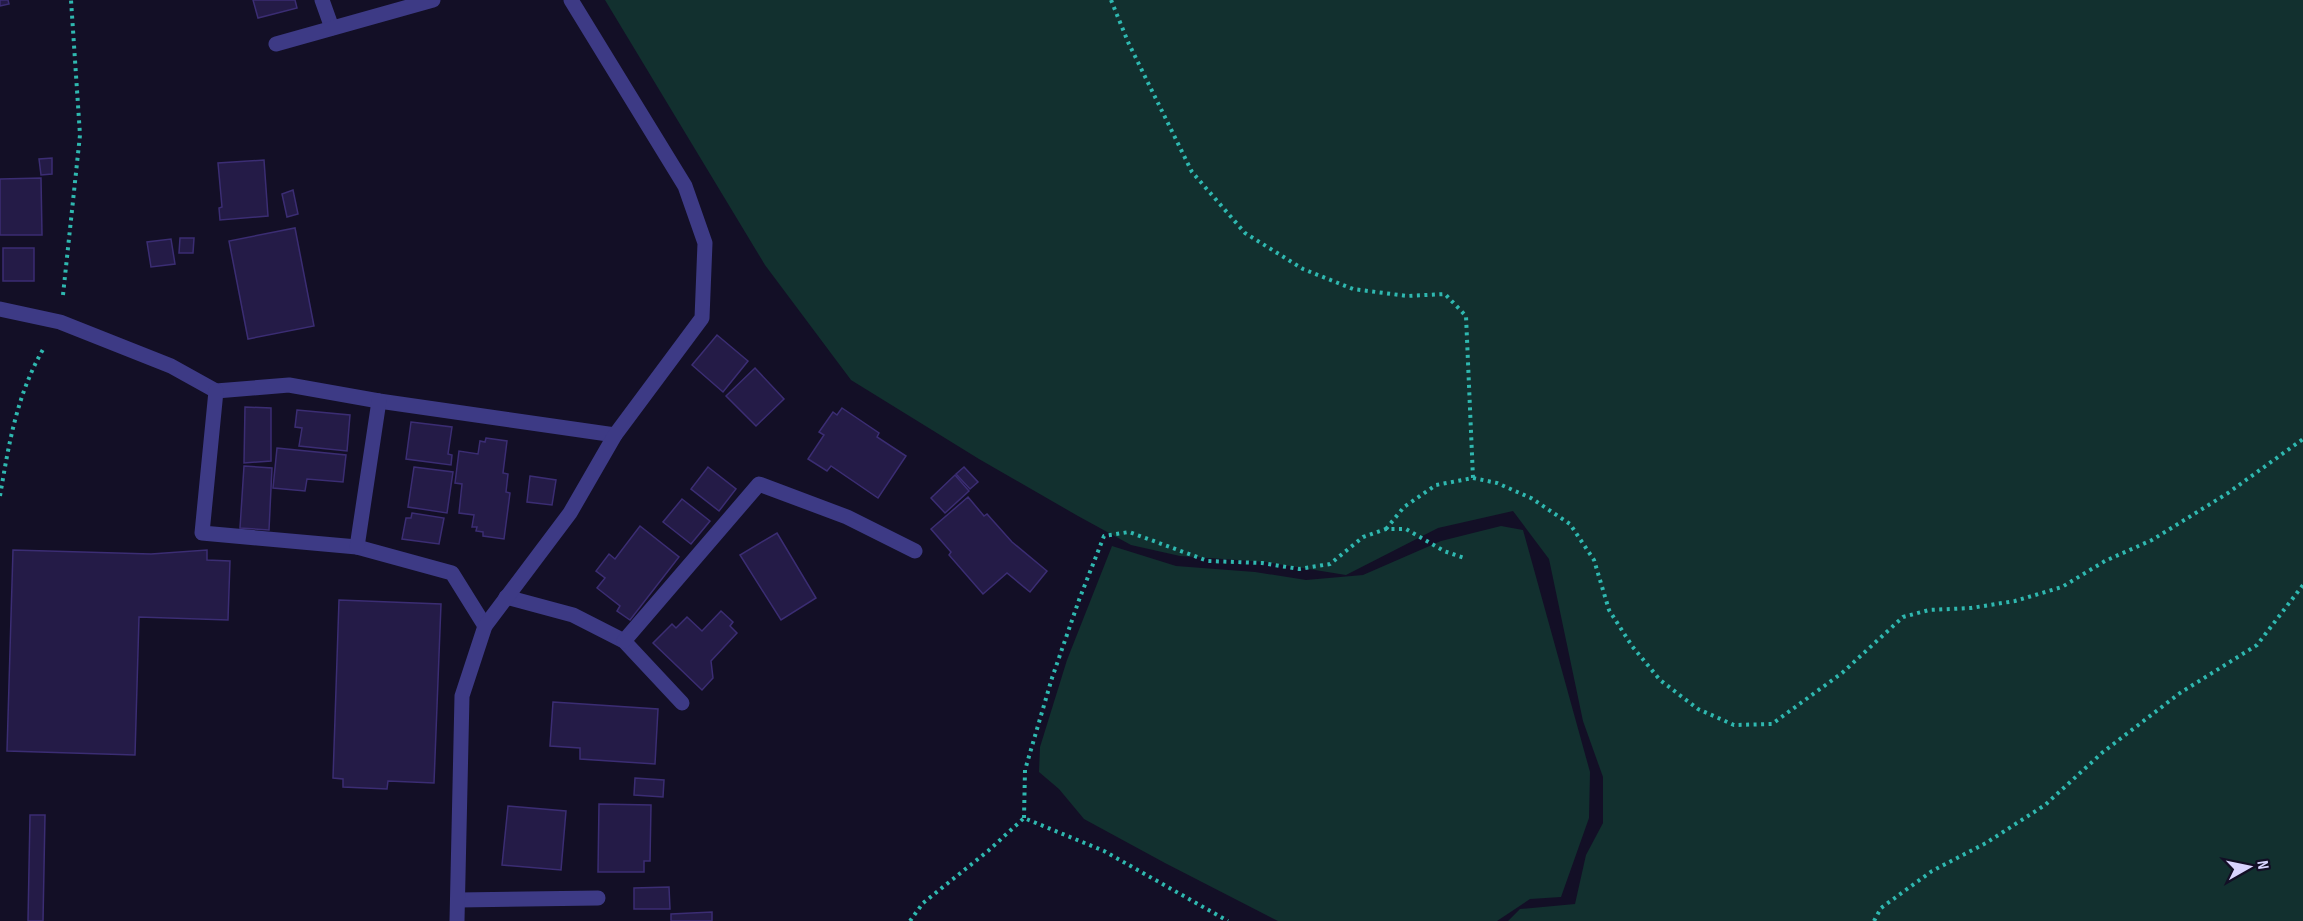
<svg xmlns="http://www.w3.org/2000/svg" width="2303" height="921" font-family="'Sofia Sans Condensed',sans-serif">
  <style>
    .green { fill: #12302f }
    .building { fill: #241b47; stroke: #3b2d73; stroke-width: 1.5 }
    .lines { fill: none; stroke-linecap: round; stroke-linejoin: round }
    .path { stroke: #2fb8b0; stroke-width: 4; stroke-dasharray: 3 4.5; stroke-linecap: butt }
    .lane { stroke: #3d3a85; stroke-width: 15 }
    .street { stroke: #3d3a85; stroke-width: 15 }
  </style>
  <rect width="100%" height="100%" fill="#130f26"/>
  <!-- green -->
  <g class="green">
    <polygon points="605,0 2303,0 2303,921 1508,921 1520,909 1575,904 1586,855 1603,823 1603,777 1583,721 1549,559 1513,511 1438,528 1346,575 1266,562 1180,556 1131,545 1078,516 979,459 851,380 765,265"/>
    <polygon points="1501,526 1523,530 1590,772 1589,818 1561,897 1530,899 1497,921 1278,921 1165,863 1084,819 1059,789 1039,772 1040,747 1067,660 1112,546 1176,566 1255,572 1306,580 1363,575 1441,541"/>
  </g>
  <!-- building -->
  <g class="building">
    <polygon points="0,0 8,0 9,4 0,6"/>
    <polygon points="253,0 295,0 297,8 258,18"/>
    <polygon points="52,158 52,174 41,175 39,159"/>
    <polygon points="264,160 268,216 220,220 219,208 222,207 218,163"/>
    <polygon points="41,178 42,235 0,235 0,179"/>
    <polygon points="293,190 298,214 287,217 282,194"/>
    <polygon points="295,228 314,326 248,339 229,241"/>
    <polygon points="180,238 194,238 193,253 179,253"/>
    <polygon points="171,239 175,264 151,267 147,242"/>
    <rect x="3" y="248" width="31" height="33"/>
    <polygon points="717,335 748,361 723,392 692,365"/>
    <polygon points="755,368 784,399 756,426 726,396"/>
    <polygon points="245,407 271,408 271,461 244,463"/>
    <polygon points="842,408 879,433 877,437 906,456 878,498 831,466 827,471 808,459 824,435 819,432 833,412 837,415"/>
    <polygon points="297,410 350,415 347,451 299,446 302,428 295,427"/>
    <polygon points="411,422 452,427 448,454 452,455 451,465 406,459"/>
    <polygon points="486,438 507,441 503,473 508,474 506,492 510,493 504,539 483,536 483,532 476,531 477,527 472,527 474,515 459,513 462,484 455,483 459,451 478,454 480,441 485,442"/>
    <polygon points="277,448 346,455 343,482 307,479 305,491 273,488"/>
    <polygon points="244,466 272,468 269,530 240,528"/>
    <polygon points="414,467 453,472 447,513 408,507"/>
    <polygon points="708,467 736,489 719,511 691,489"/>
    <polygon points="964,467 978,482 970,489 956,474"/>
    <polygon points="955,475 969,491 945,513 931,498"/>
    <polygon points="530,476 556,480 552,505 527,502"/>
    <polygon points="968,497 984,516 987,514 1012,542 1047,571 1030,592 1007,573 983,594 949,555 951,552 931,529"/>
    <polygon points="682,499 710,521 691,544 663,522"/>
    <polygon points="412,513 444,518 439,544 402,539 406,518 411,518"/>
    <polygon points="640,526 679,557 630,620 617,611 620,606 597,588 605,578 596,571 609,554 615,559"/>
    <polygon points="777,533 816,598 781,620 740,555"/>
    <polygon points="13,550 151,554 207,550 207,560 230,561 228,620 139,617 135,755 7,751"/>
    <polygon points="339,600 441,604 434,783 388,781 387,789 343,787 343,779 333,778"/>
    <polygon points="721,611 733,622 730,626 737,633 711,661 713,678 702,690 653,643 672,624 676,628 687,617 702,631"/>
    <polygon points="553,702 658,709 655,764 580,759 580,748 550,746"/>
    <polygon points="635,778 664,780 663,797 634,795"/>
    <polygon points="599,804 651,805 650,861 644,861 644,872 598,872"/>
    <polygon points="508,806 566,811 561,870 502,865"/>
    <polygon points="30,815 45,815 43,921 28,921"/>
    <polygon points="669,887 670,909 634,909 634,888"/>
    <polygon points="712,912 712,921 671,921 671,914"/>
  </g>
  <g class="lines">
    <!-- path -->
    <g class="path">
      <polyline points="1111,0 1128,42 1192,172 1245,233 1303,269 1353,289 1407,296 1445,294 1466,316 1473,478"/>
      <polyline points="63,295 80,135 71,0"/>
      <path d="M0,496C9,443 17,393 45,346"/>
      <polyline points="1386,529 1404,507 1436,485 1473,478 1497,483 1531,498 1570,524 1594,560 1609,610 1632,646 1660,680 1698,709 1734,725 1772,724 1842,673 1903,617 1929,610 1971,608 2015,601 2062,587 2105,561 2152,540 2228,493 2303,439"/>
      <polyline points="1024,818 1025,770 1052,678 1079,600 1104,536 1129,532 1208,561 1262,563 1299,569 1330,564 1363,537 1386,529 1406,529 1444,551 1464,558"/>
      <polyline points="910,921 923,903 988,851 1024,818 1104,851 1228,921"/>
      <polyline points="1874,921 1881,908 1932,871 1986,843 2045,805 2103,752 2180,693 2257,645 2303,585"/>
    </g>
    <!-- lane -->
    <polyline class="lane" points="458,900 598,898"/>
    <!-- street -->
    <g class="street">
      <polyline points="322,0 332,28"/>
      <polyline points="276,44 433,0"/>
      <polyline points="0,309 60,322 171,366 216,391 289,385 379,401 615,435"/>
      <polyline points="216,391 202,533 357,547 452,573 485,626"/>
      <polyline points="357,547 379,401"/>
      <polyline points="506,597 573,615 624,641 682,703"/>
      <polyline points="624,641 759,484 847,517 915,551"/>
      <polyline points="457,921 462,696 485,626 570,513 615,435 702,318 705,243 685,186 571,0"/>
    </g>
  </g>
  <!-- north arrow -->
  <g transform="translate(2249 867) rotate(81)" stroke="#130f26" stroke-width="4.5" paint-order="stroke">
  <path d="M0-4.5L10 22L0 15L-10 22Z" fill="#d9d4ff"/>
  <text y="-9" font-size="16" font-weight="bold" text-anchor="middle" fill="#d9d4ff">N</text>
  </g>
</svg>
